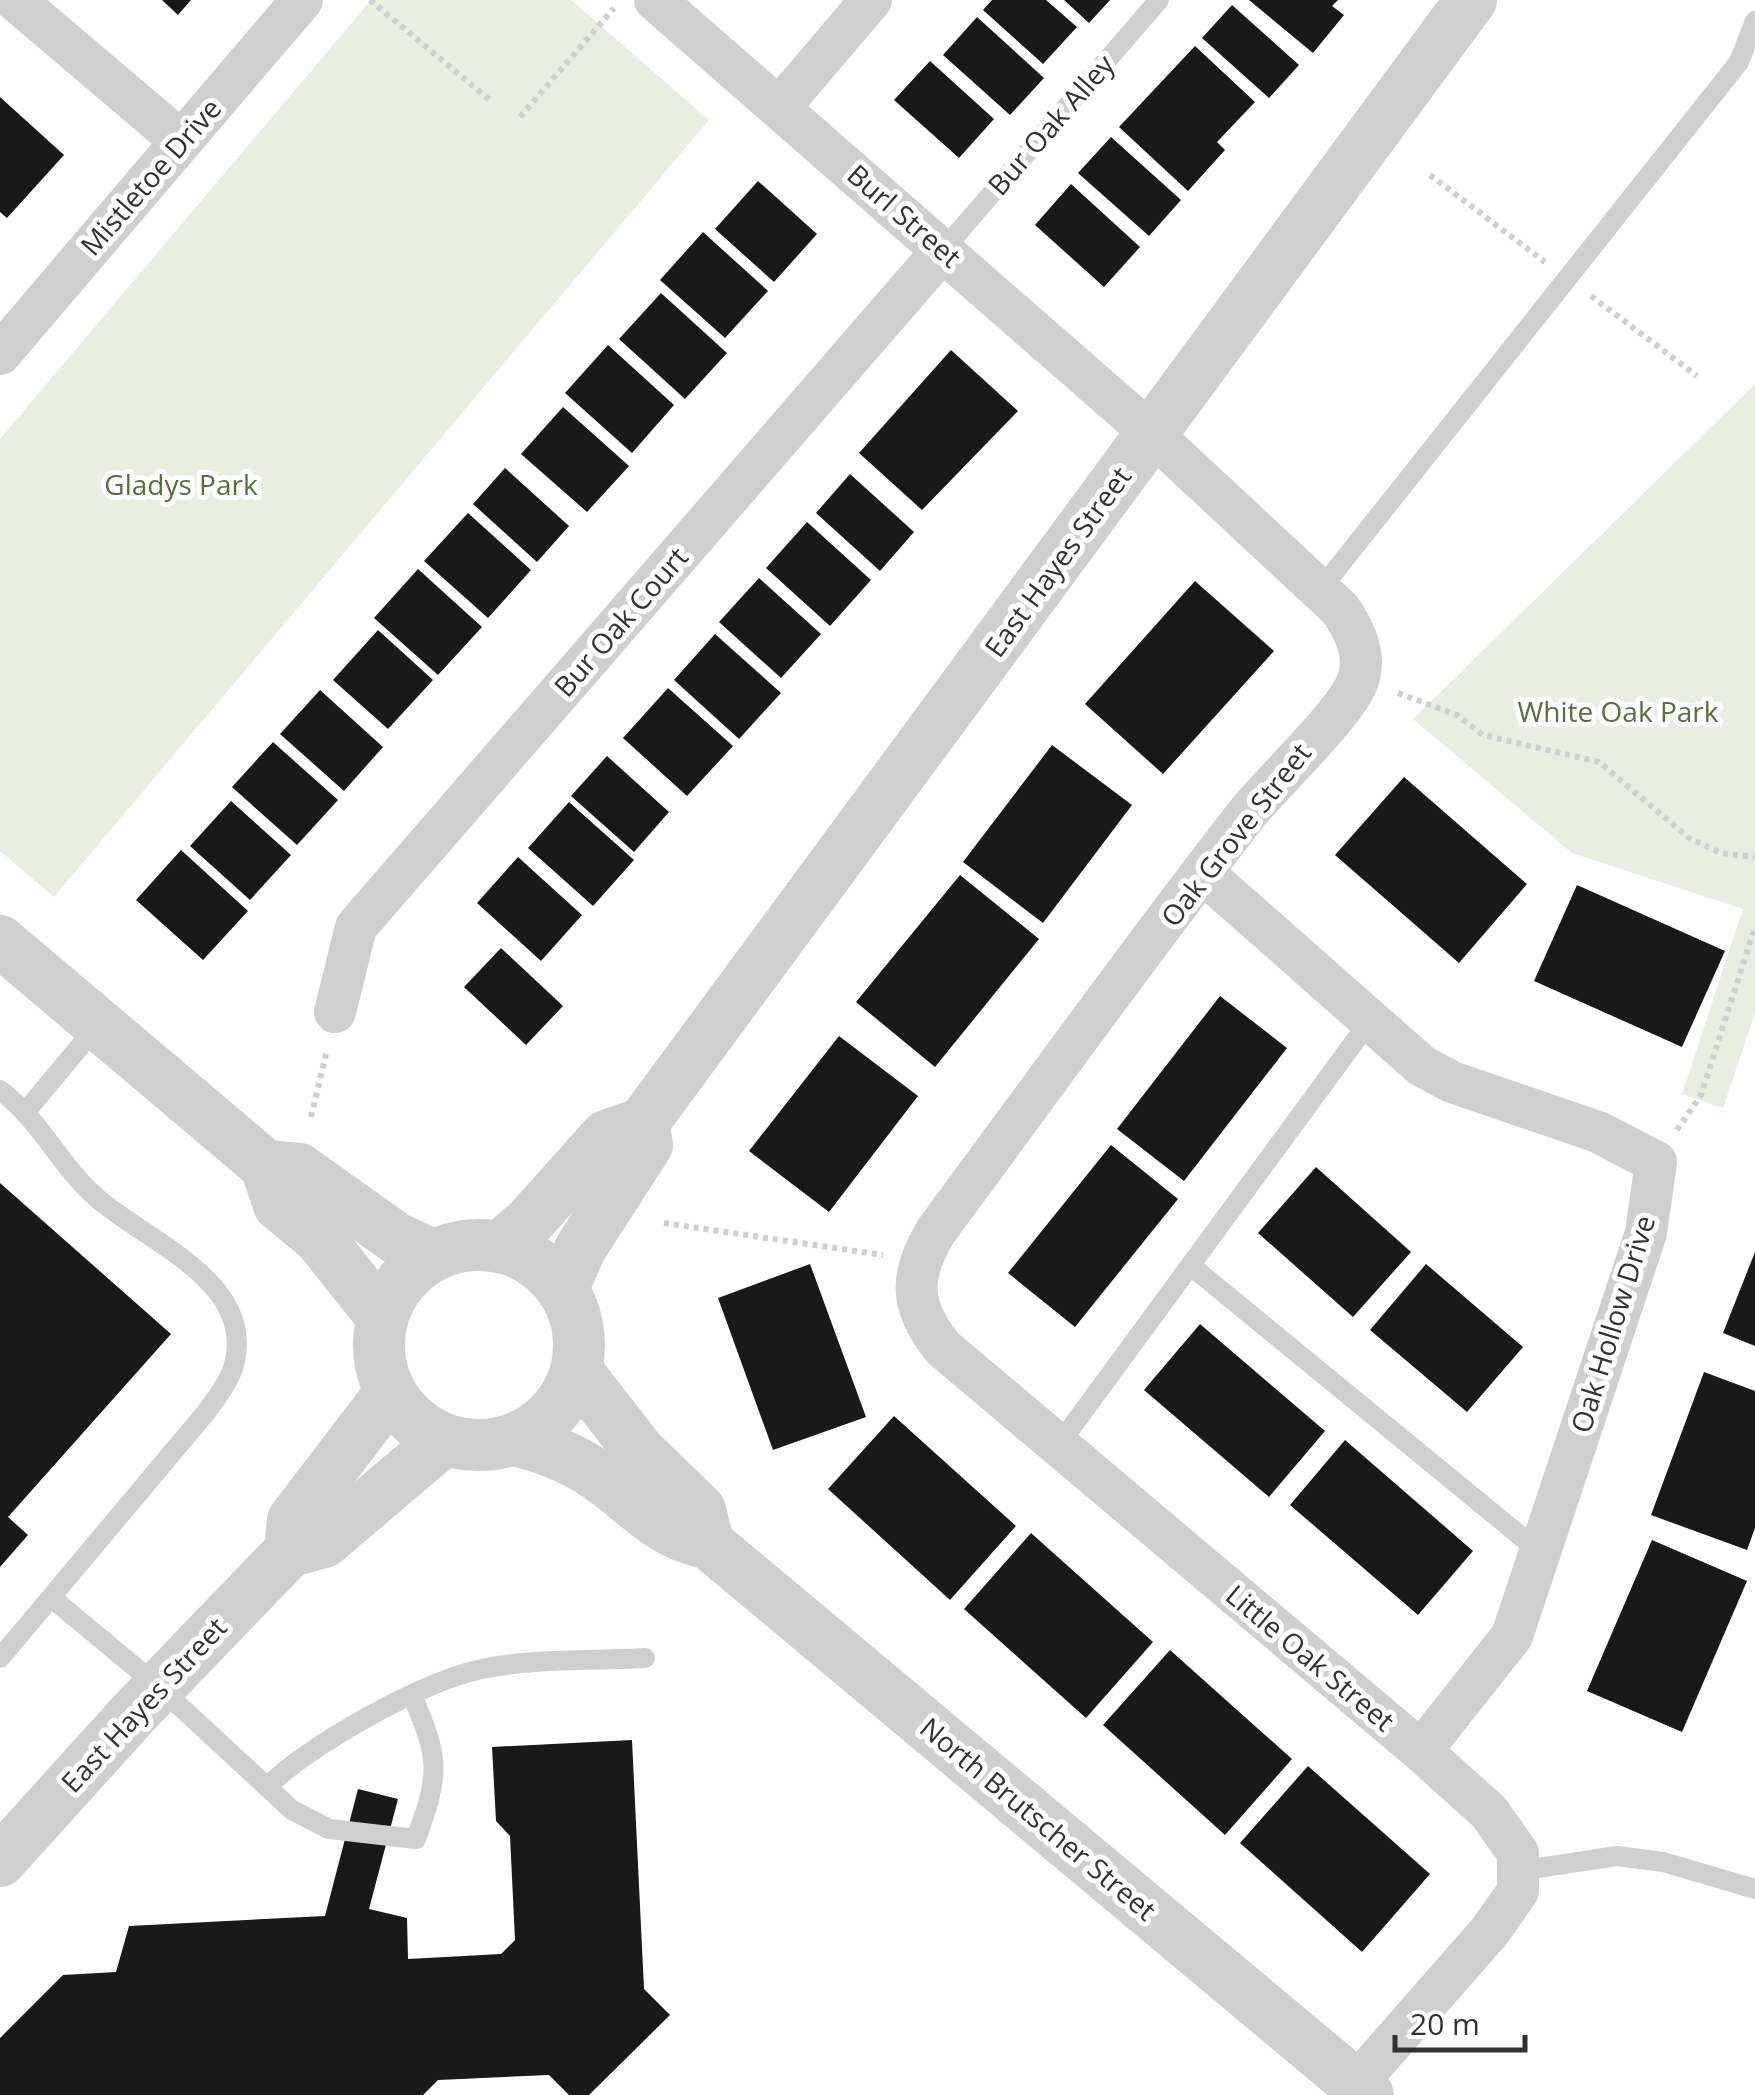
<svg xmlns="http://www.w3.org/2000/svg" width="1755" height="2095" font-family="'Open Sans',sans-serif">
  <style>
    .green { fill: #e8efe0 }
    .building { fill: #191919 }
    .lines { fill: none; stroke-linecap: round; stroke-linejoin: round }
    .path { stroke: #cfcfcf; stroke-width: 6; stroke-dasharray: 5 5; stroke-linecap: butt }
    .service { stroke: #cfcfcf; stroke-width: 20 }
    .minor { stroke: #cfcfcf; stroke-width: 42 }
    .tertiary { stroke: #cfcfcf; stroke-width: 52 }
    .labels { text-anchor: middle; stroke-width: 10; stroke-linejoin: round; paint-order: stroke }
    .street-label { font-size: 28px; fill: #323232; stroke: #fff }
    .park-label { font-size: 28px; fill: #53723b; stroke: #fff }
  </style>
  <rect width="100%" height="100%" fill="#fff"/>
  <!-- green -->
  <g class="green">
    <polygon points="371,0 571,0 709,120 54,897 0,851 0,439"/>
    <polygon points="1755,384 1755,1013 1723,1108 1682,1094 1743,909 1572,853 1413,719"/>
  </g>
  <!-- building -->
  <g class="building">
    <polygon points="162,0 191,0 178,15"/>
    <polygon points="992,0 1046,0 1077,27 1043,64 983,10"/>
    <polygon points="1064,0 1110,0 1089,23"/>
    <polygon points="1249,0 1338,0 1332,6 1344,15 1313,53"/>
    <polygon points="1232,5 1299,65 1269,98 1202,38"/>
    <polygon points="977,17 1044,78 1010,115 943,55"/>
    <polygon points="1195,46 1255,102 1217,142 1225,150 1188,191 1119,127"/>
    <polygon points="930,61 994,119 959,158 894,100"/>
    <polygon points="0,97 64,155 7,218 0,212"/>
    <polygon points="1111,137 1181,200 1149,236 1078,173"/>
    <polygon points="758,181 817,234 774,282 715,229"/>
    <polygon points="1071,184 1140,247 1104,287 1035,225"/>
    <polygon points="703,232 768,291 725,338 660,280"/>
    <polygon points="661,293 727,353 685,399 619,339"/>
    <polygon points="608,345 674,405 632,453 565,393"/>
    <polygon points="951,350 1018,411 922,510 859,453"/>
    <polygon points="563,407 629,466 587,512 521,454"/>
    <polygon points="505,468 569,526 537,562 473,504"/>
    <polygon points="850,474 914,532 880,571 816,513"/>
    <polygon points="468,513 531,570 488,618 424,561"/>
    <polygon points="807,522 871,580 830,626 766,568"/>
    <polygon points="418,569 482,627 438,675 374,618"/>
    <polygon points="759,578 821,634 781,678 719,622"/>
    <polygon points="1195,581 1274,651 1163,774 1085,704"/>
    <polygon points="378,630 433,680 388,729 333,680"/>
    <polygon points="715,634 781,693 739,739 674,680"/>
    <polygon points="668,688 733,746 687,796 623,738"/>
    <polygon points="320,690 383,747 344,791 280,734"/>
    <polygon points="273,742 338,800 297,845 232,787"/>
    <polygon points="1052,745 1132,805 1043,923 963,862"/>
    <polygon points="607,756 669,812 634,852 571,796"/>
    <polygon points="1404,777 1527,884 1459,963 1335,855"/>
    <polygon points="231,801 291,855 250,900 190,846"/>
    <polygon points="569,802 634,860 593,906 528,848"/>
    <polygon points="181,850 248,911 203,960 136,900"/>
    <polygon points="518,857 582,915 541,961 477,903"/>
    <polygon points="960,875 1039,939 935,1067 856,1002"/>
    <polygon points="1577,885 1725,951 1682,1047 1534,981"/>
    <polygon points="501,948 563,1006 526,1045 464,987"/>
    <polygon points="1220,996 1287,1048 1184,1181 1117,1129"/>
    <polygon points="839,1036 918,1096 829,1212 749,1151"/>
    <polygon points="1111,1145 1178,1199 1075,1327 1008,1273"/>
    <polygon points="1316,1167 1411,1252 1353,1317 1258,1233"/>
    <polygon points="0,1183 171,1334 8,1517 28,1535 0,1567"/>
    <polygon points="1755,1252 1755,1346 1723,1333"/>
    <polygon points="810,1264 866,1417 773,1450 718,1298"/>
    <polygon points="1426,1264 1523,1347 1467,1412 1370,1330"/>
    <polygon points="1200,1324 1325,1431 1269,1497 1144,1390"/>
    <polygon points="1704,1372 1755,1391 1755,1528 1747,1550 1651,1515"/>
    <polygon points="894,1416 1016,1526 950,1600 828,1489"/>
    <polygon points="1345,1440 1473,1551 1418,1615 1290,1505"/>
    <polygon points="1031,1533 1153,1642 1086,1718 964,1609"/>
    <polygon points="1652,1540 1747,1581 1682,1732 1587,1691"/>
    <polygon points="1170,1650 1292,1759 1225,1835 1103,1725"/>
    <polygon points="632,1740 644,1989 670,2015 589,2095 569,2095 549,2075 438,2080 423,2095 0,2095 0,2038 63,1975 116,1972 129,1926 325,1916 358,1789 398,1799 369,1909 407,1918 408,1959 501,1954 515,1940 510,1836 496,1821 492,1747"/>
    <polygon points="1308,1766 1430,1874 1362,1952 1240,1843"/>
  </g>
  <g class="lines">
    <!-- path -->
    <g class="path">
      <polyline points="370,0 491,101"/>
      <polyline points="520,117 614,8"/>
      <polyline points="1430,175 1545,262"/>
      <polyline points="1591,296 1697,376"/>
      <polyline points="1398,693 1457,715 1483,735 1599,762 1689,838 1721,853 1755,857"/>
      <polyline points="311,1117 327,1050"/>
      <polyline points="1677,1130 1701,1095 1755,927"/>
      <polyline points="664,1223 883,1255"/>
    </g>
    <!-- service -->
    <g class="service">
      <polyline points="943,250 1159,0"/>
      <polyline points="1320,590 1739,62 1755,21"/>
      <path d="M0,1090C43,1122 62,1171 103,1203C155,1245 261,1287 232,1371C227,1385 216,1398 208,1410L0,1658"/>
      <polyline points="27,1110 97,1026"/>
      <polyline points="1190,1265 1540,1552"/>
      <polyline points="1057,1447 1369,1022"/>
      <path d="M53,1599L159,1687L292,1810L329,1829L416,1839C440,1773 440,1760 412,1695"/>
      <path d="M267,1787C309,1745 423,1681 482,1669C534,1658 592,1661 645,1658"/>
      <polyline points="1518,1871 1617,1856 1663,1862 1755,1889"/>
    </g>
    <!-- minor -->
    <g class="minor">
      <polyline points="15,0 181,141"/>
      <path d="M655,0L1152,434L1340,609C1354,629 1367,655 1358,680C1347,713 1272,782 1246,815C1140,951 1039,1092 936,1231C909,1276 909,1306 943,1348L1421,1751L1489,1812L1518,1853V1891L1490,1931L1355,2085"/>
      <polyline points="780,107 871,0"/>
      <polyline points="0,354 302,0"/>
      <polyline points="1203,873 1422,1066 1452,1082 1598,1132 1656,1162 1646,1233 1512,1636 1421,1751"/>
      <polyline points="335,1012 356,927 943,250"/>
    </g>
    <!-- tertiary -->
    <g class="tertiary">
      <polyline points="0,941 266,1166 279,1205 319,1238 382,1317"/>
      <polyline points="266,1166 299,1169 396,1238 432,1255"/>
      <circle cx="479" cy="1345" r="100"/>
      <polyline points="501,1246 529,1222 606,1136 643,1123 1471,0"/>
      <polyline points="563,1288 580,1249 647,1145 643,1123"/>
      <polyline points="577,1371 640,1452 700,1510 708,1543"/>
      <path d="M514,1440C544,1447 568,1456 594,1473C636,1500 657,1534 708,1543L1368,2095"/>
      <polyline points="290,1551 293,1520 390,1393"/>
      <polyline points="0,1861 133,1714 290,1551 324,1542 444,1440"/>
    </g>
  </g>
  <g class="labels">
    <!-- street labels -->
    <g class="street-label">
      <text transform="translate(1051 125) rotate(-49)" y="10">Bur Oak Alley</text>
      <text transform="translate(151 177) rotate(-49)" y="10">Mistletoe Drive</text>
      <text transform="translate(904 216) rotate(41)" y="10">Burl Street</text>
      <text transform="translate(1058 562) rotate(-54)" y="10">East Hayes Street</text>
      <text transform="translate(621 622) rotate(-49)" y="10">Bur Oak Court</text>
      <text transform="translate(1236 835) rotate(-52)" y="10">Oak Grove Street</text>
      <text transform="translate(1613 1324) rotate(-73)" y="10">Oak Hollow Drive</text>
      <text transform="translate(1310 1658) rotate(40)" y="10">Little Oak Street</text>
      <text transform="translate(144 1705) rotate(-47)" y="10">East Hayes Street</text>
      <text transform="translate(1038 1819) rotate(40)" y="10">North Brutscher Street</text>
    </g>
    <!-- park labels -->
    <g class="park-label">
      <text x="181" y="495">Gladys Park</text>
      <text x="1618" y="722">White Oak Park</text>
    </g>
  </g>
  <!-- scale -->
  <path d="M1395 2035v15h130v-15" fill="none" stroke="#323232" stroke-width="5"/>
  <text x="1410" y="2035" font-size="30" fill="#323232" stroke="#ffffff" stroke-width="8" paint-order="stroke">20 m</text>
</svg>
